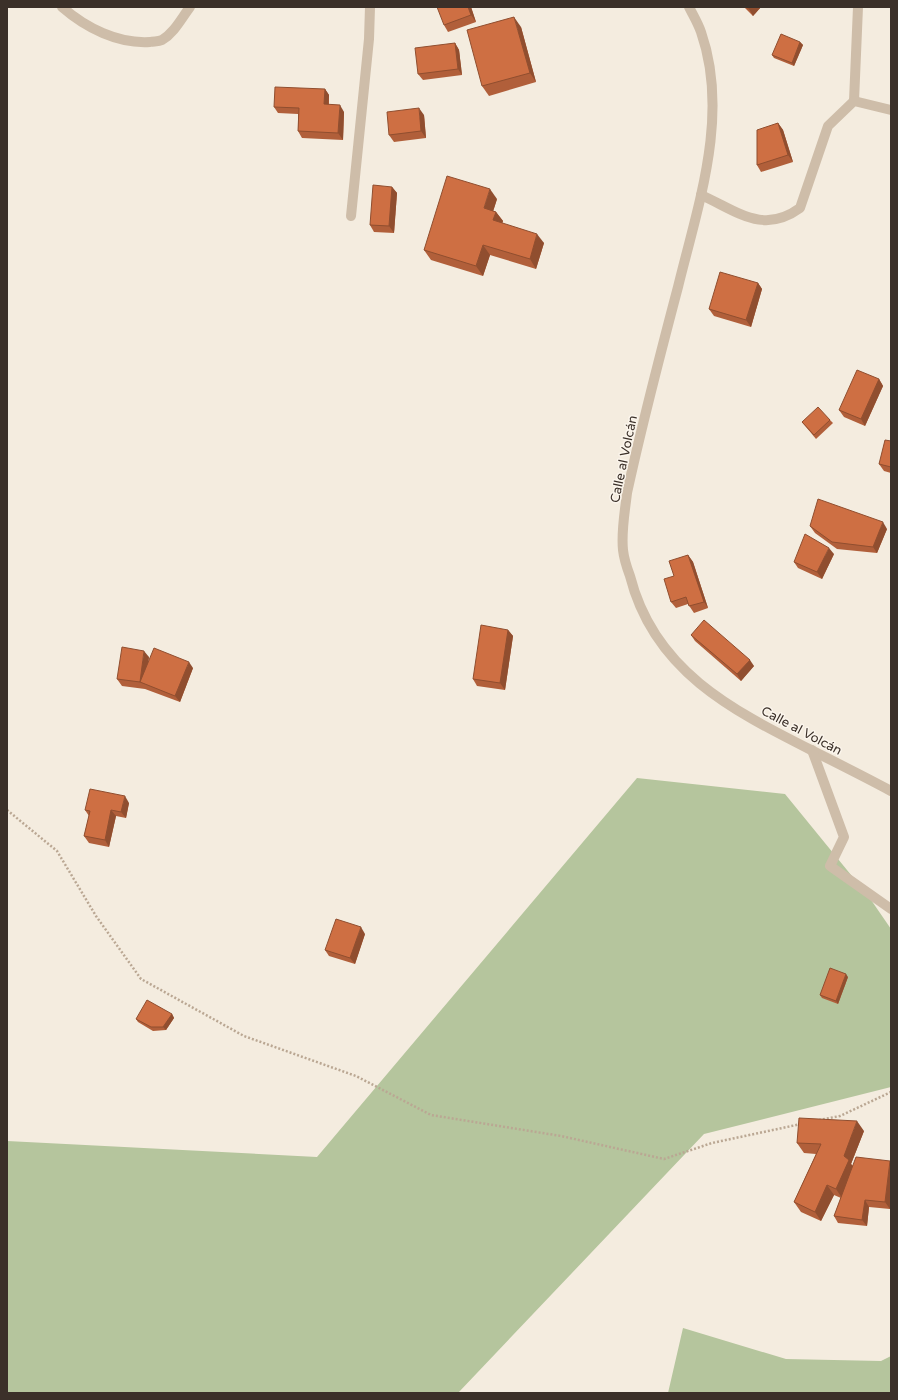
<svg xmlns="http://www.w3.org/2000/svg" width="898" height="1400" font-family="'Varela Round',sans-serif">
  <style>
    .green { fill: #b5c59d }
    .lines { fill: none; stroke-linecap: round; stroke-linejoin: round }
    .path { stroke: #baa793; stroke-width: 2.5; stroke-dasharray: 2 2; stroke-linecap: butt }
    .minor { stroke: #cebda9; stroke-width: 10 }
    .wall { fill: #b15f3a }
    .shaded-wall { fill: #904e2f }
    .building { fill: #ce6f43; stroke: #904e2f }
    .labels { text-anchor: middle; stroke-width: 3; stroke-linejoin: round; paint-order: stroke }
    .street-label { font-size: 13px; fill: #3b3029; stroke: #fbf5ec }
  </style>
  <rect width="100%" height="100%" fill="#f4ecdf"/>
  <!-- green -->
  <g class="green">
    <polygon points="637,778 785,794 869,897 891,929 891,1087 704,1134 458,1393 7,1393 7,1141 317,1157"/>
    <polygon points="683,1328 786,1359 881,1361 891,1356 891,1393 668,1393"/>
  </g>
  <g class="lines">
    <!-- path -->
    <g class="path">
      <polyline points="7,810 57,851 96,916 141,979 244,1036 356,1076 431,1115 561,1136 664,1159 712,1143 801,1124"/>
      <polyline points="819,1120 840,1116 891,1092"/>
    </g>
    <!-- minor -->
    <g class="minor">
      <path d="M62,7C86,28 118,44 150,42C154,41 158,42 162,40C174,33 181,19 190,7"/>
      <path d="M689,7C693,15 698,23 701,32C730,115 698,205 678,287C660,355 642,424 627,493C625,511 621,531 623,550C624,559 627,568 630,576C654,671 732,710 813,751C839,764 865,777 891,791"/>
      <polyline points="854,101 858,7"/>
      <path d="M701,195C737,211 763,235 800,208L828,126L854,101L891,110"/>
      <polyline points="351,216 369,39 370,7"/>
      <polyline points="812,750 844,837 830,866 891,909"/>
    </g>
  </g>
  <!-- wall -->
  <g class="wall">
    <polygon points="471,7 476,22 448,32 444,25"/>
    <polygon points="744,7 761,7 753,16"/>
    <polygon points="521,27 536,82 489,96 482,86"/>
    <polygon points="800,42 803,45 794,66 774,58 772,55"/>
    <polygon points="455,43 459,50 462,75 423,80 418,74"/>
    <polygon points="325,89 329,95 329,105 344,112 343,140 302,138 298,131 298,114 278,113 274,107"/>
    <polygon points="424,115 426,138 394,142 389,135"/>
    <polygon points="778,123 783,130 793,162 761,172 757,165"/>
    <polygon points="392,187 397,193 394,233 374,232 370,225"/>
    <polygon points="497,199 493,211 496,212 503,221 502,223 544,243 536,269 490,255 483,276 431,260 424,250"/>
    <polygon points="758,283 762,289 751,327 714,316 709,309"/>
    <polygon points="879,379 883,386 865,426 844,417 839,410"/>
    <polygon points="830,420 833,423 816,439 802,422"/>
    <polygon points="891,441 891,473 884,471 879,464"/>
    <polygon points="810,526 887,529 877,553 837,549 815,533"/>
    <polygon points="834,554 822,579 798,568 794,562"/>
    <polygon points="688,555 693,562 708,608 694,613 688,604 676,608 671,602 674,576"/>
    <polygon points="508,630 513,636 505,690 477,686 473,679"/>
    <polygon points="691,635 754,666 741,681 695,641"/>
    <polygon points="149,657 148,662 193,668 180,702 145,689 122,686 117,679"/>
    <polygon points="129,803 126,818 116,816 109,847 89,843 84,836 89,816 85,810"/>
    <polygon points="365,934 355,964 329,956 325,950"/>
    <polygon points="848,977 838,1004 822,998 820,995"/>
    <polygon points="172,1014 174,1018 166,1030 153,1031 138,1022 136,1019"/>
    <polygon points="864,1131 851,1164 853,1166 891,1162 891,1200 890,1209 869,1207 867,1226 838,1223 834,1216 841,1198 834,1195 821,1221 801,1212 794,1202 816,1154 804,1153 797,1143"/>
  </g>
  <!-- shaded-wall -->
  <g class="shaded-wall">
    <polygon points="468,7 471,7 476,22 471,15"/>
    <polygon points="751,7 761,7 753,16 749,9"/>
    <polygon points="514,17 521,27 536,82 530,73"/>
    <polygon points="800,42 803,45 794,66 792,63"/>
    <polygon points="455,43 459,50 462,75 458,69"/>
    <polygon points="325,89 329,95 328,111 324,104"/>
    <polygon points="340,105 344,112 343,140 338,133"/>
    <polygon points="419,108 424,115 426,138 421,131"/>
    <polygon points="778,123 783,130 793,162 788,155"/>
    <polygon points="392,187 397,193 394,233 389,226"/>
    <polygon points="490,189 497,199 491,218 484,208"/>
    <polygon points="496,212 503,221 500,230 493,220"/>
    <polygon points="537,234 544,243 536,269 530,259"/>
    <polygon points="483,245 490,255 483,276 476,266"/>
    <polygon points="758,283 762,289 751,327 746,320"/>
    <polygon points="879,379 883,386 865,426 861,419"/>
    <polygon points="883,522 887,529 877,553 873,547"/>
    <polygon points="829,548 834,554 822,579 817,572"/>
    <polygon points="688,555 693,562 708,608 704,602"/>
    <polygon points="508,630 513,636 505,690 500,683"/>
    <polygon points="144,651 149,657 145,684 140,682"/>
    <polygon points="750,660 754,666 741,681 737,674"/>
    <polygon points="189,662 193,668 180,702 175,696"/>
    <polygon points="125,796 129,803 126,818 121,812"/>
    <polygon points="111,810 116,816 109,847 105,840"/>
    <polygon points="361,927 365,934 355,964 350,958"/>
    <polygon points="846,974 848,977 838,1004 836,1001"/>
    <polygon points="172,1014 174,1018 166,1030 163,1027"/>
    <polygon points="857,1121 864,1131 851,1164 856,1170 842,1198 836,1189 844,1156"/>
    <polygon points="890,1161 891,1162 891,1200 890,1209 885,1202"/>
    <polygon points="827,1185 834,1195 821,1221 815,1212"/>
    <polygon points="865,1200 869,1207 867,1226 862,1220"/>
  </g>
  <!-- building -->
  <g class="building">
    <polygon points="437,7 468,7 471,15 444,25"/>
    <polygon points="746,7 751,7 749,9"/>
    <polygon points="514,17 530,73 482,86 467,30"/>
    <polygon points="781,34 800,42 792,63 772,55"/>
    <polygon points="455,43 458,69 418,74 415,48"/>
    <polygon points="275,87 325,89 324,104 340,105 338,133 298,131 299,108 274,107"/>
    <polygon points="419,108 421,131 389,135 387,112"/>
    <polygon points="778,123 788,155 757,165 757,130"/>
    <polygon points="447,176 490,189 484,208 496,212 493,220 537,234 530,259 483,245 476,266 424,250"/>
    <polygon points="373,185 392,187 389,226 370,225"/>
    <polygon points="720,272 758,283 746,320 709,309"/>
    <polygon points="857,370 879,379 861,419 839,410"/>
    <polygon points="818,407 830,420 814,435 802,422"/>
    <polygon points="885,440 891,441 891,467 879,464"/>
    <polygon points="818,499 883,522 873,547 832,542 810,526"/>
    <polygon points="805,534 829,548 817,572 794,562"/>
    <polygon points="688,555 704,602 689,606 686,597 671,602 664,579 674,576 669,561"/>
    <polygon points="704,620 750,660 737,674 691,635"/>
    <polygon points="481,625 508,630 500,683 473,679"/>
    <polygon points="122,647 144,651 140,682 117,679"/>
    <polygon points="154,648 189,662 175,696 140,682"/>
    <polygon points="90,789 125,796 121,812 111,810 105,840 84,836 90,811 85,810"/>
    <polygon points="336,919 361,927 350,958 325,950"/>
    <polygon points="830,968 846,974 836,1001 820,995"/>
    <polygon points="147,1000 172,1014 163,1027 151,1027 136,1019"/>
    <polygon points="799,1118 857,1121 844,1156 849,1160 836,1189 827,1185 815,1212 794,1202 821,1144 797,1143"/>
    <polygon points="856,1157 890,1161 885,1202 865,1200 862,1220 834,1216"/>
  </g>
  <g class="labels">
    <!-- street labels -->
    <g class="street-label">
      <text transform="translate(623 459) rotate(-78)" y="5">Calle al Volcán</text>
      <text transform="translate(802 730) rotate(28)" y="5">Calle al Volcán</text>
    </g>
  </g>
  <!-- border -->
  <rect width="898" height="1400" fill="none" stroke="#3b3029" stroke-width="16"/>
</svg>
